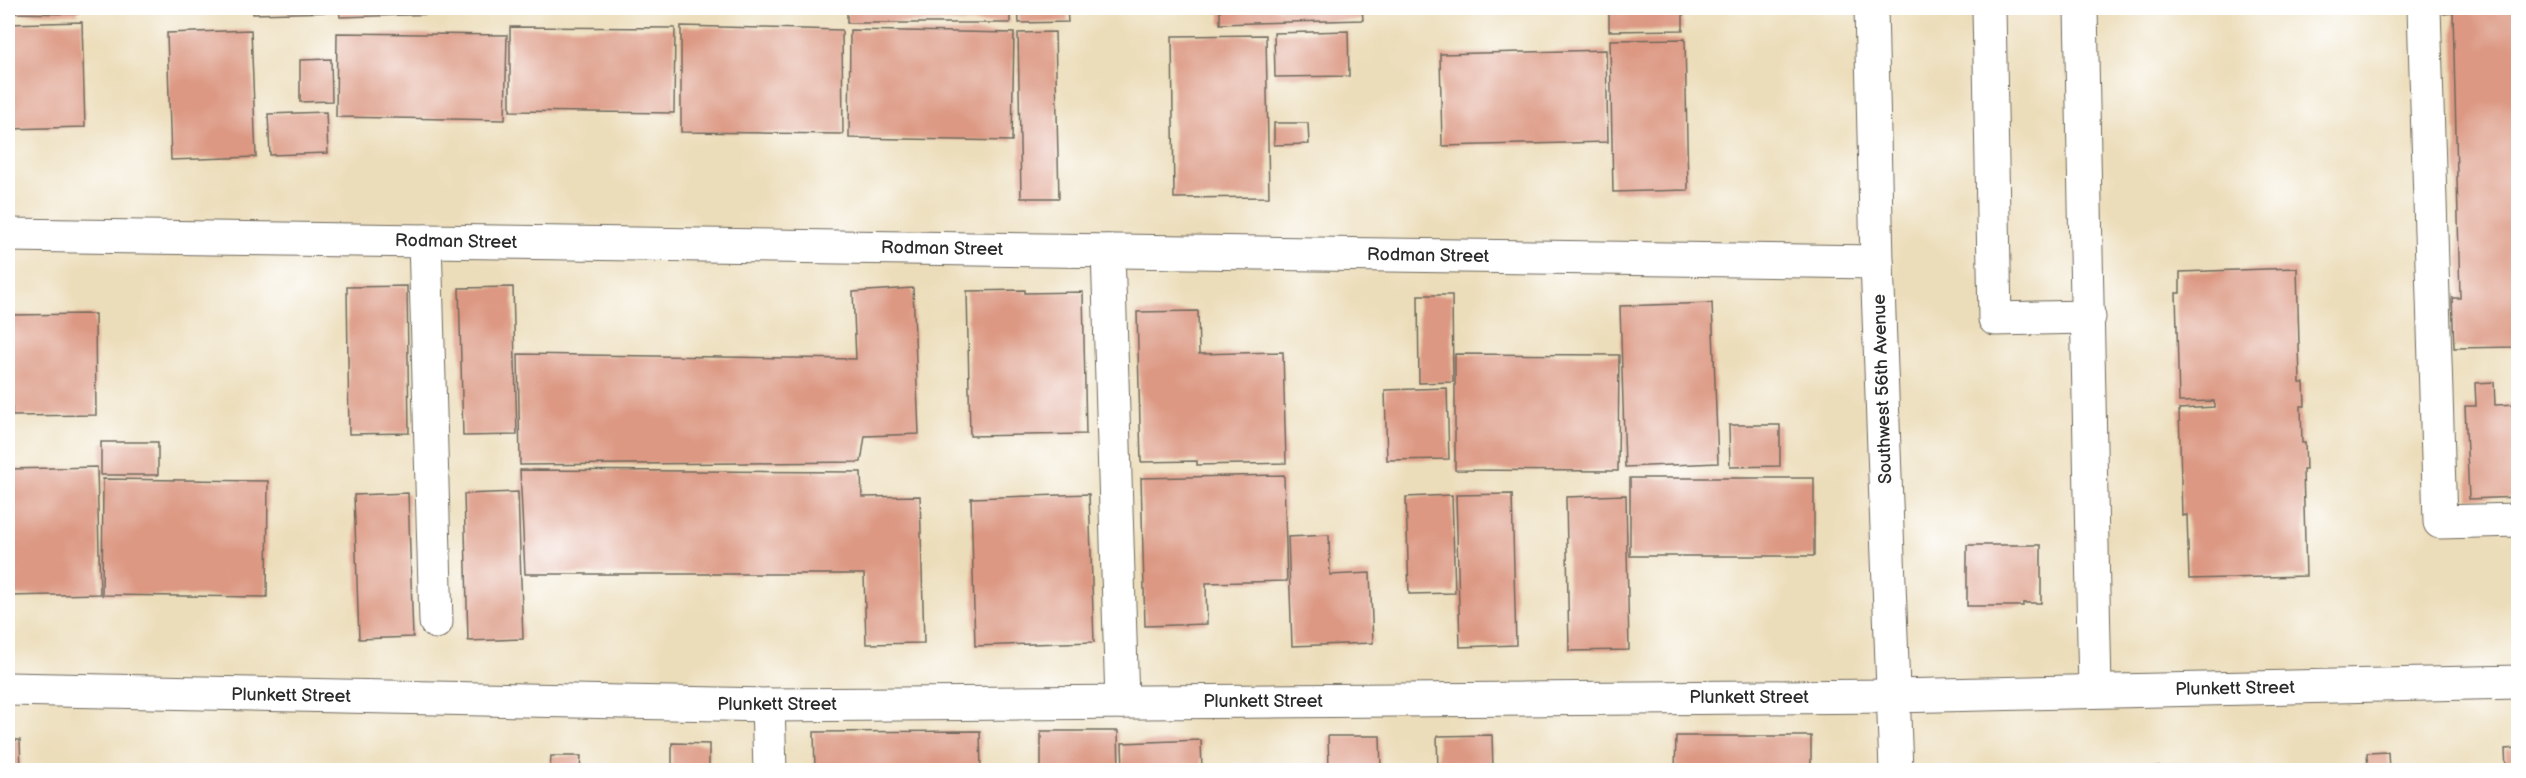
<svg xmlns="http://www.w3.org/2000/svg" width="2526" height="778" font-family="'Balsamiq Sans',sans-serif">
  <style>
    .building { fill: #dc9882 }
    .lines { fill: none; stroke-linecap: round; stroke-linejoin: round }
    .minor-casing { stroke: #6f695d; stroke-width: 35 }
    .minor { stroke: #fff; stroke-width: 33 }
    .labels { text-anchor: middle; stroke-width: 6; stroke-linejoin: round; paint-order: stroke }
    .street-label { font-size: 18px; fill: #2b2b2b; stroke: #fff }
  </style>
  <rect width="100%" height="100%" fill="#fff"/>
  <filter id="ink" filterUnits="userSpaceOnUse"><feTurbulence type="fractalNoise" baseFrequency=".0167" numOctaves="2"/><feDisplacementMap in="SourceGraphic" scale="12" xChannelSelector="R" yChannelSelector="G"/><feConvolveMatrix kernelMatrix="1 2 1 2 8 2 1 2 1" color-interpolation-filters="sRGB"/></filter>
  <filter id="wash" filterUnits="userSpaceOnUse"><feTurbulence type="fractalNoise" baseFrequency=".008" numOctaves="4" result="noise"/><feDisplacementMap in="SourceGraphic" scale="24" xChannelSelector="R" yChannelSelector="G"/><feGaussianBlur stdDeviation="1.35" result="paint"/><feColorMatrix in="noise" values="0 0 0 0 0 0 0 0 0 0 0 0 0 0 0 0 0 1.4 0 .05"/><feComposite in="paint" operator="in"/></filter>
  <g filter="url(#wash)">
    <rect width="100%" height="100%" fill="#ecddba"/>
    <g id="blocks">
      <!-- building -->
      <g class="building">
        <polygon points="8,8 78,8 78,14 8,13"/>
        <polygon points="253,8 335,8 335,12 253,14"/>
        <polygon points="339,8 506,8 506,12 340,17"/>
        <rect x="847" y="8" width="163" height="15"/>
        <polygon points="1018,8 1067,8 1068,22 1019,23"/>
        <polygon points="1220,8 1362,8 1363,20 1220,24"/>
        <polygon points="1438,8 1579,8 1579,9 1438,14"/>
        <polygon points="1609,8 1683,8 1683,30 1609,31"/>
        <polygon points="2444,8 2518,8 2518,347 2454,348 2452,298 2460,298 2453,13 2444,14"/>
        <polygon points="82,22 85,127 8,129 8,24"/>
        <polygon points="681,26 842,30 843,134 681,132"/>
        <polygon points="510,27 675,28 674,113 510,111"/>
        <polygon points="251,30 256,157 171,160 167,33"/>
        <polygon points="850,30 1014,33 1012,141 849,138"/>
        <polygon points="1348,31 1349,76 1275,77 1274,33"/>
        <polygon points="1055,32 1059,198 1021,198 1018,33"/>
        <polygon points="337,33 507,35 505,120 336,117"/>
        <polygon points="1266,35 1269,197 1174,198 1172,36"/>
        <polygon points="1685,39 1688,190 1613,192 1610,40"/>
        <polygon points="1606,50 1608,142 1442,146 1440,54"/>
        <polygon points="331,59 332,101 300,102 300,60"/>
        <polygon points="326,112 328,153 270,155 268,114"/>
        <polygon points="1274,123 1308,123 1309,144 1274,145"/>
        <polygon points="2297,268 2300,383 2304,383 2305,406 2301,406 2302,443 2305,443 2306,470 2303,470 2306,576 2189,579 2187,515 2182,516 2179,409 2214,407 2214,401 2179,402 2176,293 2180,293 2180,272"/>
        <polygon points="407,286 409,433 349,434 347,287"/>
        <polygon points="513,287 517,435 463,436 459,288"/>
        <polygon points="913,288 919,434 865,436 861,462 520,465 518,354 856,359 853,292"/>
        <polygon points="1025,290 1025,293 1083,292 1086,434 970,436 967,291"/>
        <polygon points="1418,295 1452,295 1453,382 1419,383"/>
        <polygon points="1712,303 1718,463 1625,467 1620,306"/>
        <polygon points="1198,311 1199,354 1283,352 1286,463 1197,465 1197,461 1141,462 1137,312"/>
        <polygon points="95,314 96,415 12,416 11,340 11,447 8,447 8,315"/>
        <polygon points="1455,354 1619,355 1618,471 1455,470"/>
        <polygon points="2494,382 2495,405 2518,404 2518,497 2469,499 2465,406 2476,406 2475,383"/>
        <polygon points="1447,388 1449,459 1387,460 1385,390"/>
        <polygon points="1729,425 1780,425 1780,466 1730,467"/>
        <rect x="101" y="442" width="57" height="33"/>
        <polygon points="97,467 100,594 8,596 8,469"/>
        <polygon points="520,470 861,472 862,497 920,496 924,643 866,644 864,574 525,574"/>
        <polygon points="1284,475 1287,581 1206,583 1207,624 1145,626 1141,478"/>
        <rect x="1630" y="478" width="184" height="78"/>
        <polygon points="103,479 268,481 267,597 102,595"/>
        <polygon points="518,492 523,639 468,641 464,494"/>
        <polygon points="408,493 413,637 359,639 354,495"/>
        <polygon points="1089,494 1094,642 975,646 971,498"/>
        <polygon points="1512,494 1516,645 1460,647 1456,495"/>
        <polygon points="1452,495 1455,593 1409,594 1406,497"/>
        <polygon points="1626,495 1629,650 1569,651 1566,497"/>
        <polygon points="1329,535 1330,575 1370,573 1373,643 1292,646 1288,537"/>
        <polygon points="1967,545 2041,545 2041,603 2023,603 2023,606 1967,606"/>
        <polygon points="980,731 981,770 815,770 814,732"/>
        <polygon points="1041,731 1118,731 1119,770 1041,770"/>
        <polygon points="1492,735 1493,770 1438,770 1437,736"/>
        <polygon points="1328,736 1380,736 1381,770 1329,770"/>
        <polygon points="1676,736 1811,736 1811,770 1675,770"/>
        <polygon points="8,740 20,740 21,770 8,770"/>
        <polygon points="1201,740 1202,770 1123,770 1122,743"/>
        <polygon points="672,743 709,744 709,770 672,770"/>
        <polygon points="2518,748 2518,770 2506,770 2505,749"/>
        <polygon points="2388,752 2389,770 2368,770 2367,753"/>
        <polygon points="551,756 581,756 580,770 550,770"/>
        <polygon points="2201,766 2201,770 2156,770 2156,767"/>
      </g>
    </g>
  </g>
  <g filter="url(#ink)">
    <use href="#blocks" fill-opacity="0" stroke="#6f695d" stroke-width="1.5"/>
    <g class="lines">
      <!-- minor casing -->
      <g class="minor-casing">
        <g id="minor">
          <polyline points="1871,8 1877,262 1896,770"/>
          <polyline points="1989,8 1995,319 2089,317"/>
          <polyline points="2081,8 2095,691"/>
          <polyline points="2424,8 2440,522 2518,520"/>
          <polyline points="8,235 1877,262"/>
          <polyline points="425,241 436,622"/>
          <polyline points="1108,251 1122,702"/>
          <polyline points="8,689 768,705 1893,696 2518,682"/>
          <polyline points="768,705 770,770"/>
        </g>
      </g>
      <!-- minor -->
      <use href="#minor" class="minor"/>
    </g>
  </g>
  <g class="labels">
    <!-- street labels -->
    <g class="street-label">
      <text transform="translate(456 241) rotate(1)" y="6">Rodman Street</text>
      <text transform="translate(942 248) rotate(1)" y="6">Rodman Street</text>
      <text transform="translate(1428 255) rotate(1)" y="6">Rodman Street</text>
      <text transform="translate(1882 389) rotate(-92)" y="6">Southwest 56th Avenue</text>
      <text transform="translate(2235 688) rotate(-1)" y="6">Plunkett Street</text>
      <text transform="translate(291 695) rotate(1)" y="6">Plunkett Street</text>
      <text x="1749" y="703">Plunkett Street</text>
      <text x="1263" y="707">Plunkett Street</text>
      <text x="777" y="710">Plunkett Street</text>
    </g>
  </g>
  <!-- margin -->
  <rect width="2526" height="778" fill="none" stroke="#fff" stroke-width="30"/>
</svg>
